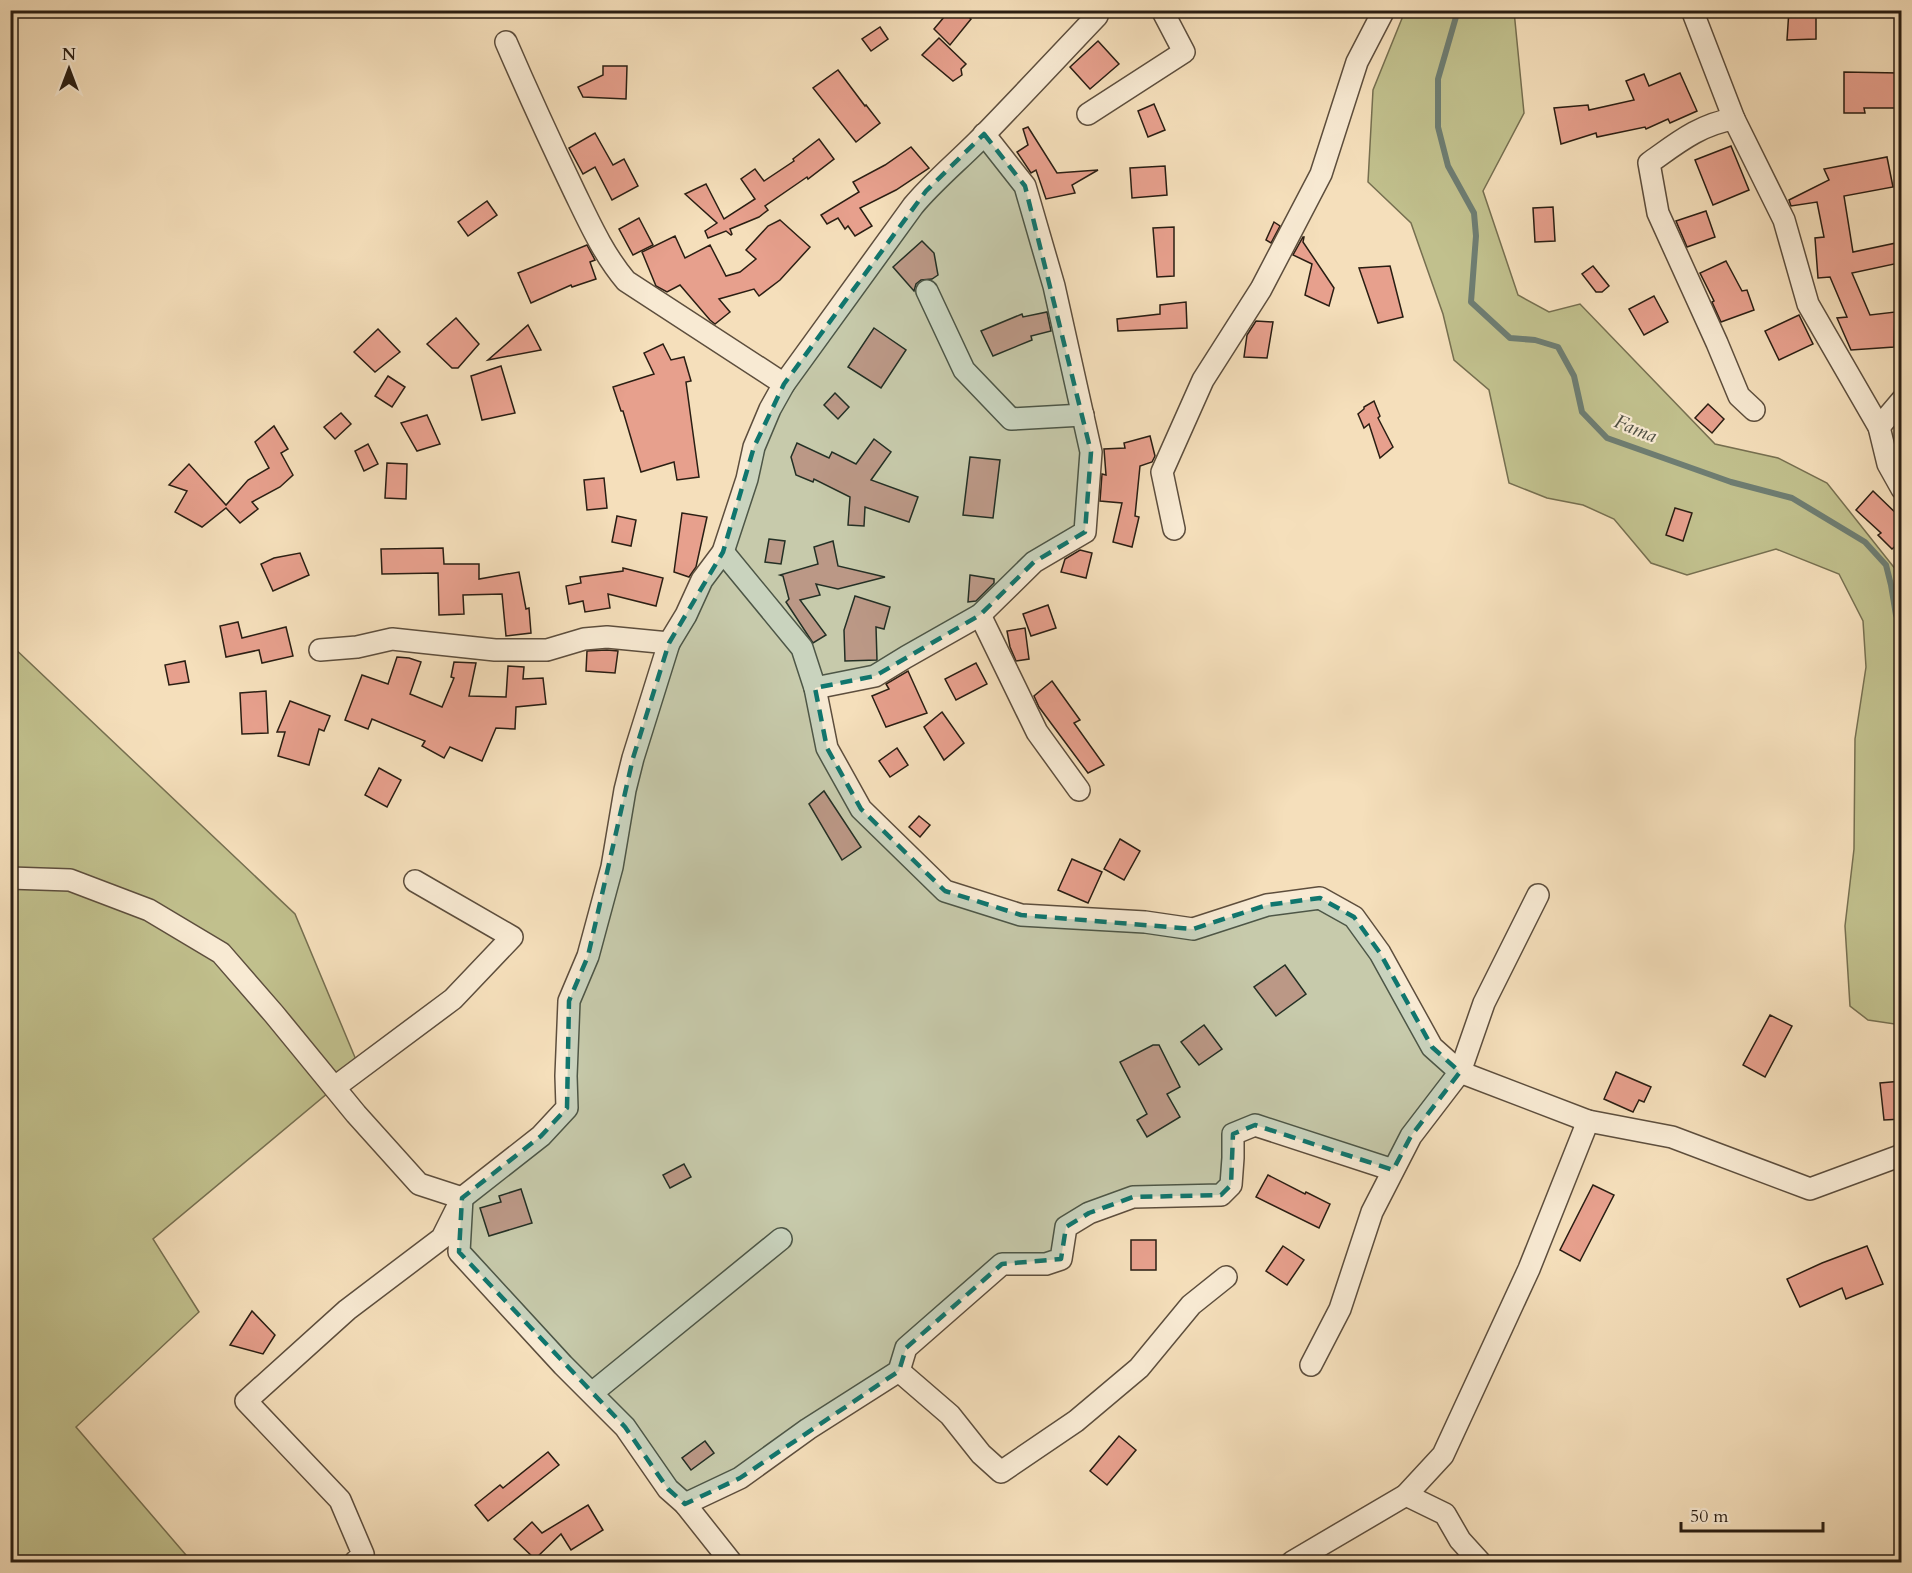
<svg xmlns="http://www.w3.org/2000/svg" width="1912" height="1573" font-family="Cardo,serif">
  <style>
    .green { fill: #c1c08d; stroke: #766f50; stroke-width: 1.5 }
    .lines { fill: none; stroke-linecap: round; stroke-linejoin: round }
    .stream { stroke: #6e7d72; stroke-width: 6 }
    .building { fill: #e7a08d; stroke: #2a1e13; stroke-width: 1.5 }
    .street-casing { stroke: #5d4e3d; stroke-width: 24 }
    .street { stroke: #f8ead3; stroke-width: 21 }
    .marked { fill: #0f766e; fill-opacity: 0.2; stroke: #0f766e; stroke-width: 4.5; stroke-dasharray: 12 8; stroke-linejoin: round }
    .labels { text-anchor: middle; stroke-width: 4.5; stroke-linejoin: round; paint-order: stroke }
    .water-label { font-size: 20px; font-style: italic; fill: #4c4e42; stroke: #f8ead3 }
  </style>
  <rect width="100%" height="100%" fill="#f5dfbb"/>
  <filter id="stains"><feTurbulence type="fractalNoise" baseFrequency=".00333" numOctaves="4"/><feColorMatrix values="0 0 0 0 .2 0 0 0 0 .09 0 0 0 0 .02 0 0 0 .5 -.17"/></filter>
  <radialGradient id="worn" r=".72"><stop offset=".6" stop-color="#630" stop-opacity="0"/><stop offset="1" stop-color="#630" stop-opacity=".3"/></radialGradient>
  <!-- green -->
  <g class="green">
    <polygon points="1405,11 1514,11 1524,113 1483,191 1518,295 1549,312 1580,304 1715,444 1778,458 1827,483 1900,575 1901,575 1901,1025 1868,1020 1850,1006 1845,926 1854,849 1855,739 1866,667 1863,621 1839,574 1776,549 1687,575 1651,563 1614,519 1583,505 1547,498 1509,483 1489,390 1454,360 1443,314 1411,223 1368,182 1373,90"/>
    <polygon points="10,644 295,914 359,1067 153,1239 199,1312 76,1427 192,1562 11,1562"/>
  </g>
  <g class="lines">
    <!-- stream -->
    <polyline class="stream" points="1458,10 1438,79 1438,127 1448,166 1474,213 1476,236 1471,302 1510,338 1535,340 1558,347 1574,376 1582,412 1607,438 1731,482 1792,498 1865,542 1886,565 1891,585 1896,615 1902,629"/>
  </g>
  <!-- building -->
  <g class="building">
    <polygon points="950,10 960,10 971,19 950,45 934,29"/>
    <polygon points="1789,10 1816,10 1816,39 1787,40"/>
    <polygon points="880,27 888,39 871,51 862,39"/>
    <polygon points="939,38 966,64 961,69 962,75 953,81 922,55"/>
    <polygon points="1098,41 1119,64 1090,89 1070,67"/>
    <polygon points="603,66 627,66 626,99 583,97 578,87 603,75"/>
    <polygon points="838,70 865,106 866,105 880,123 856,142 813,88"/>
    <polygon points="1844,72 1899,73 1899,108 1864,108 1865,113 1844,113"/>
    <polygon points="1680,73 1697,111 1670,123 1668,119 1646,129 1645,127 1597,137 1596,133 1561,144 1554,108 1588,105 1589,110 1634,100 1626,81 1644,74 1649,86"/>
    <polygon points="1154,104 1165,130 1148,137 1138,111"/>
    <polygon points="1028,127 1057,173 1098,170 1072,185 1075,193 1046,199 1036,170 1031,173 1017,152 1028,145 1023,129"/>
    <polygon points="595,133 613,165 624,159 638,186 612,200 595,167 583,174 569,148"/>
    <polygon points="819,139 834,159 808,179 807,177 765,206 768,210 759,217 730,229 732,234 731,235 726,231 708,238 705,231 717,223 685,194 706,184 724,219 755,199 741,179 755,169 764,181 794,161 793,159"/>
    <polygon points="1731,146 1749,190 1713,205 1695,160"/>
    <polygon points="911,147 929,168 896,190 860,208 872,226 855,236 848,226 845,229 838,218 827,224 821,215 859,192 853,182 885,165"/>
    <polygon points="1887,157 1893,187 1844,196 1853,252 1896,243 1899,263 1852,273 1870,315 1895,312 1894,347 1851,350 1837,318 1847,317 1830,277 1818,278 1815,238 1824,237 1817,202 1791,206 1789,200 1829,180 1824,169"/>
    <polygon points="1165,166 1167,195 1132,198 1130,168"/>
    <polygon points="487,201 497,215 468,236 458,222"/>
    <polygon points="1553,207 1555,241 1535,242 1533,208"/>
    <polygon points="1706,211 1715,237 1687,247 1676,221"/>
    <polygon points="639,218 653,245 633,255 619,229"/>
    <polygon points="780,220 810,247 780,280 759,296 754,289 719,299 730,312 715,324 710,320 680,285 667,292 656,286 642,252 675,236 685,258 710,245 726,276 740,272 756,259 746,250 768,226"/>
    <polygon points="1274,222 1280,226 1271,243 1266,240"/>
    <polygon points="1174,227 1174,276 1157,277 1153,228"/>
    <polygon points="1303,237 1304,237 1303,242 1334,288 1329,306 1305,295 1312,264 1293,255"/>
    <polygon points="922,241 934,253 938,275 932,279 921,280 916,284 914,291 893,267"/>
    <polygon points="587,245 595,260 590,262 596,279 572,287 571,285 531,303 518,273"/>
    <polygon points="1726,261 1742,291 1747,290 1754,310 1721,322 1712,302 1714,301 1700,273"/>
    <polygon points="1390,266 1403,317 1378,323 1359,268"/>
    <polygon points="1593,266 1609,286 1602,292 1596,292 1582,274"/>
    <polygon points="1654,296 1668,322 1644,335 1629,309"/>
    <polygon points="1186,302 1187,328 1118,331 1117,319 1160,314 1160,305"/>
    <polygon points="1047,312 1051,331 1031,336 1032,340 993,356 981,331 1022,314 1023,317"/>
    <polygon points="1799,315 1813,344 1779,360 1765,331"/>
    <polygon points="456,318 479,344 458,368 452,368 427,344"/>
    <polygon points="1256,321 1273,322 1267,358 1244,357 1247,335"/>
    <polygon points="528,325 541,350 488,360"/>
    <polygon points="874,328 906,350 881,388 848,367"/>
    <polygon points="378,329 400,352 375,372 354,352"/>
    <polygon points="663,344 671,360 684,357 691,381 686,382 699,477 677,480 674,462 641,472 623,411 621,411 613,387 654,374 644,353"/>
    <polygon points="501,366 515,413 482,420 471,376"/>
    <polygon points="388,376 405,387 392,407 375,396"/>
    <polygon points="835,393 849,407 838,419 824,405"/>
    <polygon points="1374,401 1380,416 1378,418 1393,447 1380,458 1369,424 1364,428 1358,414 1364,409 1364,407"/>
    <polygon points="1708,404 1724,419 1712,433 1695,418"/>
    <polygon points="341,413 351,424 335,439 324,427"/>
    <polygon points="427,415 440,444 417,451 401,423"/>
    <polygon points="274,426 288,449 281,453 293,475 280,487 252,502 258,509 240,523 226,508 202,527 175,512 187,491 169,485 189,464 226,505 248,480 269,468 255,442"/>
    <polygon points="1150,436 1155,456 1152,462 1140,466 1135,516 1139,517 1132,547 1113,542 1122,503 1100,501 1102,474 1106,475 1104,449 1125,448 1124,443"/>
    <polygon points="874,439 891,452 871,480 918,497 909,522 865,507 864,526 848,525 850,497 814,479 813,482 796,475 791,457 797,443 829,458 832,452 856,464"/>
    <polygon points="368,444 378,464 364,471 355,451"/>
    <polygon points="970,457 1000,460 993,518 963,515"/>
    <polygon points="387,463 407,464 406,499 385,498"/>
    <polygon points="604,478 607,508 587,510 584,480"/>
    <polygon points="1873,491 1902,519 1902,540 1892,549 1878,535 1881,533 1856,510"/>
    <polygon points="1675,508 1692,513 1683,541 1666,535"/>
    <polygon points="682,513 707,517 696,567 689,577 674,572"/>
    <polygon points="617,516 636,520 631,546 612,542"/>
    <polygon points="769,539 785,541 781,564 765,562"/>
    <polygon points="833,541 838,566 885,577 838,589 816,584 820,595 800,600 826,635 813,643 786,602 789,599 783,576 780,575 818,564 814,547"/>
    <polygon points="443,548 444,564 479,564 479,579 519,572 526,609 529,608 531,633 506,636 502,594 463,595 464,614 439,615 438,573 382,574 381,549"/>
    <polygon points="1080,550 1092,553 1086,578 1061,572 1065,559"/>
    <polygon points="300,553 309,575 273,591 261,564 274,558"/>
    <polygon points="623,568 663,578 656,606 608,594 610,608 585,612 583,601 569,604 566,586 581,583 580,577 623,571"/>
    <polygon points="970,575 994,579 994,583 976,601 968,602"/>
    <polygon points="855,596 890,607 884,629 876,627 877,660 845,661 844,630"/>
    <polygon points="1048,605 1056,628 1031,636 1023,614"/>
    <polygon points="238,622 242,638 286,627 293,656 262,663 259,650 226,657 220,626"/>
    <polygon points="1025,628 1029,659 1016,661 1010,647 1007,631"/>
    <polygon points="607,650 618,651 615,673 586,671 587,651"/>
    <polygon points="397,657 409,658 421,662 410,694 442,707 454,678 451,677 454,662 476,663 469,696 506,697 508,666 524,667 523,679 543,678 546,704 516,707 515,729 496,728 482,761 450,747 444,758 422,746 425,741 372,719 368,729 345,720 362,675 388,684"/>
    <polygon points="185,661 189,682 169,685 165,665"/>
    <polygon points="976,663 987,684 956,700 945,679"/>
    <polygon points="908,671 927,713 886,727 872,696 889,689 886,684"/>
    <polygon points="1052,681 1080,720 1074,723 1104,765 1088,773 1039,707 1034,696"/>
    <polygon points="266,691 268,733 242,734 240,693"/>
    <polygon points="290,701 330,716 324,731 319,729 309,765 278,756 285,732 277,732"/>
    <polygon points="942,712 964,743 944,760 924,727"/>
    <polygon points="897,748 908,765 890,777 879,761"/>
    <polygon points="379,768 401,780 387,807 365,795"/>
    <polygon points="824,791 861,847 842,860 809,804"/>
    <polygon points="919,816 930,825 920,837 909,827"/>
    <polygon points="1120,839 1140,851 1124,880 1104,869"/>
    <polygon points="1072,859 1102,872 1088,903 1058,890"/>
    <polygon points="1285,965 1306,994 1276,1016 1254,987"/>
    <polygon points="1770,1015 1792,1026 1765,1077 1743,1065"/>
    <polygon points="1204,1025 1222,1049 1199,1065 1181,1042"/>
    <polygon points="1153,1045 1159,1045 1180,1087 1167,1094 1180,1117 1147,1137 1137,1120 1147,1114 1120,1062"/>
    <polygon points="1616,1072 1651,1087 1644,1102 1639,1100 1633,1112 1604,1099"/>
    <polygon points="1902,1081 1902,1119 1884,1120 1880,1083"/>
    <polygon points="684,1164 691,1177 670,1188 663,1175"/>
    <polygon points="1268,1175 1305,1194 1306,1192 1330,1204 1319,1228 1256,1197"/>
    <polygon points="1593,1185 1614,1195 1580,1261 1560,1250"/>
    <polygon points="521,1189 532,1223 489,1236 480,1208 501,1202 499,1196"/>
    <rect x="1131" y="1240" width="25" height="30"/>
    <polygon points="1283,1246 1304,1260 1287,1285 1266,1271"/>
    <polygon points="1867,1246 1883,1284 1846,1299 1842,1288 1800,1307 1787,1279 1822,1263"/>
    <polygon points="252,1311 275,1335 263,1354 230,1345"/>
    <polygon points="1119,1436 1136,1450 1107,1485 1090,1471"/>
    <polygon points="705,1441 714,1453 691,1470 682,1458"/>
    <polygon points="548,1452 559,1465 488,1521 475,1505 500,1485 503,1488"/>
    <polygon points="588,1505 603,1530 571,1550 561,1534 535,1559 514,1539 532,1522 542,1533"/>
  </g>
  <g class="lines">
    <!-- street casing -->
    <g class="street-casing">
      <g id="street">
        <polyline points="1692,10 1734,119"/>
        <path d="M506,42C528,93 551,143 575,193C590,224 604,255 626,281L784,384"/>
        <polyline points="1088,114 1184,52 1162,10"/>
        <polyline points="927,291 964,370 1011,419 1083,415"/>
        <path d="M1754,410L1739,396L1717,343L1658,213L1649,163C1676,144 1700,124 1734,119L1784,220L1808,304L1879,427L1888,464L1902,489"/>
        <polyline points="1879,427 1902,400"/>
        <polyline points="1174,529 1162,472 1203,380 1261,289 1321,174 1357,62 1384,10"/>
        <polyline points="723,552 802,648 815,688 827,748 861,809 945,891 1021,915 1145,922 1193,929 1267,905 1320,898 1354,917 1380,953 1432,1047 1460,1072 1588,1121 1672,1137 1810,1189 1902,1155"/>
        <polyline points="980,615 1037,732 1079,790"/>
        <polyline points="320,650 357,647 392,639 495,650 547,650 584,639 607,637 669,643"/>
        <polyline points="815,688 875,676 906,657 980,615 1034,562 1085,532 1091,452 1054,286 1025,186 984,134"/>
        <polyline points="10,878 70,880 149,910 221,953 274,1014 356,1114 419,1184 462,1198 459,1252 563,1365 625,1427 668,1489 685,1504 731,1562"/>
        <polyline points="335,1087 453,999 512,937 415,881"/>
        <polyline points="1311,1365 1340,1309 1372,1212 1411,1136 1460,1072 1484,1003 1538,895"/>
        <polyline points="899,1371 950,1415 981,1454 1001,1472 1076,1421 1139,1368 1191,1305 1226,1277"/>
        <polyline points="592,1393 781,1239"/>
        <polyline points="1406,1495 1445,1514 1460,1540 1480,1562"/>
        <polyline points="685,1504 740,1478 808,1429 899,1371 906,1348 1002,1264 1046,1264 1061,1259 1066,1227 1089,1213 1133,1197 1221,1195 1231,1185 1233,1158 1233,1134 1255,1125 1393,1170"/>
        <path d="M355,1562L363,1554L340,1500L246,1401L347,1310L442,1238L462,1198L541,1136L567,1108L566,1076L569,1001L588,956L612,867L625,790L633,758L669,643L686,615L702,580L723,552L747,479L754,447L770,409L784,384L913,206C932,183 956,163 977,142C1018,100 1057,58 1097,16L1099,10"/>
        <polyline points="1292,1562 1406,1495 1443,1455 1529,1269 1588,1121"/>
      </g>
    </g>
    <!-- street -->
    <use href="#street" class="street"/>
  </g>
  <!-- marked area -->
  <path class="marked" d="M984,134L1025,186L1091,452L1085,532L1034,562L980,615L875,676L815,688L827,748L861,809L945,891L1021,915L1193,929L1267,905L1320,898L1354,917L1380,953L1432,1047L1460,1072L1411,1136L1393,1170L1255,1125L1233,1134L1231,1185L1221,1195L1133,1197L1089,1213L1066,1227L1061,1259L1002,1264L906,1348L899,1371L740,1478L685,1504L668,1489L625,1427L459,1252L462,1198L541,1136L567,1108L569,1001L588,956L633,758L669,643L723,552L754,447L784,384L926,191Z"/>
  <g class="labels">
    <!-- water labels -->
    <g class="water-label">
      <text transform="translate(1636 428) rotate(22)" y="7">Fama</text>
    </g>
  </g>
  <!-- margin -->
  <rect width="1912" height="1573" fill="none" stroke="#f5dfbb" stroke-width="36"/>
  <rect x="12" y="12" width="1888" height="1549" fill="none" stroke="#2a1e13" stroke-width="3"/>
  <rect x="18" y="18" width="1876" height="1537" fill="none" stroke="#2a1e13" stroke-width="1.5"/>
  <!-- north arrow -->
  <g transform="translate(69 69)" stroke="#f8ead3" stroke-width="4.5" paint-order="stroke">
  <path d="M0-4.5L10 22L0 15L-10 22Z" fill="#2a1e13"/>
  <text y="-9" font-size="16" font-weight="bold" text-anchor="middle" fill="#2a1e13">N</text>
  </g>
  <!-- scale -->
  <path d="M1681 1522v9h142v-9" fill="none" stroke="#2a1e13" stroke-width="3"/>
  <text x="1690" y="1522" font-size="18" fill="#2a1e13" stroke="#f8ead3" stroke-width="4.5" paint-order="stroke">50 m</text>
  <rect width="100%" height="100%" filter="url(#stains)"/>
  <rect width="100%" height="100%" fill="url(#worn)"/>
</svg>
